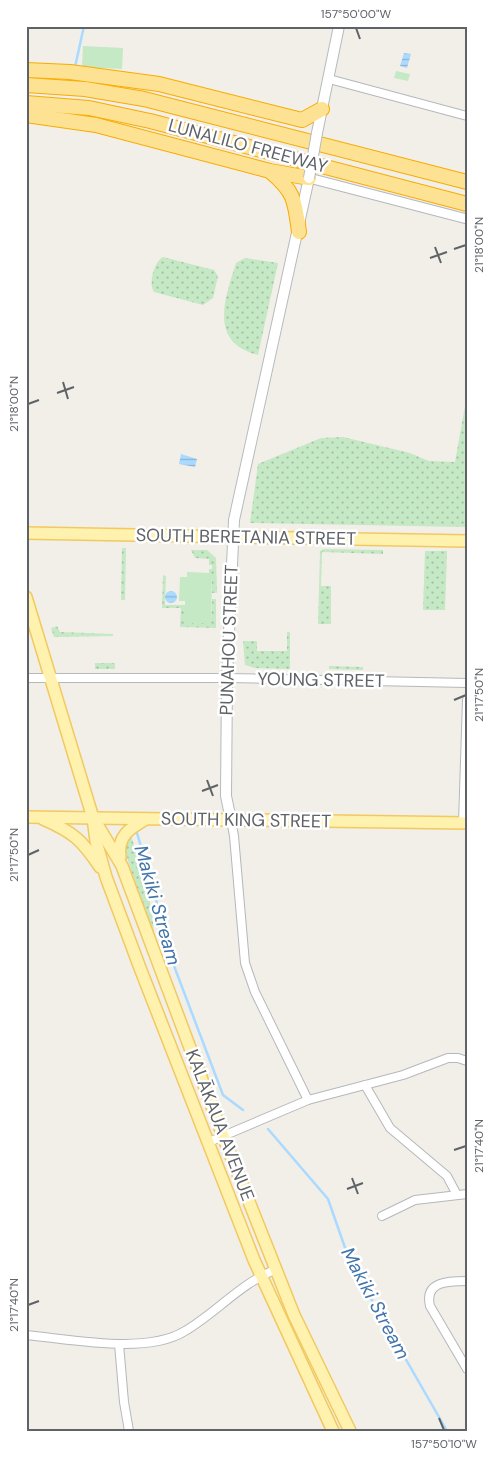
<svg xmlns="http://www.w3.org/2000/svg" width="493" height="1457" font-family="'DM Sans',sans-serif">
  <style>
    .grass { fill: url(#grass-dots) }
    .garden { fill: #c5e8c5 }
    .water { fill: url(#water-rules) }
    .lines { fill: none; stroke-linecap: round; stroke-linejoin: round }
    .stream { stroke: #aadaff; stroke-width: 2.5 }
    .minor-casing { stroke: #b5b8bc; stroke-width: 10 }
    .tertiary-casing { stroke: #b5b8bc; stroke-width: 11 }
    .secondary-casing { stroke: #b6babf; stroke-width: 12 }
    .primary-casing { stroke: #f2c960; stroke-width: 14 }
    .motorway-casing { stroke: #f9ab00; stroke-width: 16 }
    .minor { stroke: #fff; stroke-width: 8 }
    .tertiary { stroke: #fff; stroke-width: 9 }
    .secondary { stroke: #fff; stroke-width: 10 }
    .primary { stroke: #fff2af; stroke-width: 11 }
    .motorway { stroke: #fde293; stroke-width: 14 }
    .secondary-bridge-casing { stroke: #b6babf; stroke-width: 12; stroke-linecap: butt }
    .secondary-bridge { stroke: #fff; stroke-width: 10 }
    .ticks { fill: none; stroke: #5f6368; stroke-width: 2 }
    .labels { text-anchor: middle; stroke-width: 5; stroke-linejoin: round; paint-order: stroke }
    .street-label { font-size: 18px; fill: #5f6368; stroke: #fff }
    .water-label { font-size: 19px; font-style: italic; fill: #4174aa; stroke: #fff }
    .neatline { fill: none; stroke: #5f6368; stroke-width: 2 }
    .ticks-label { font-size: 12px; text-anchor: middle; fill: #5f6368 }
  </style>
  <defs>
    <pattern id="grass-dots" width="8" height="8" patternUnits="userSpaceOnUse" patternTransform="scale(1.25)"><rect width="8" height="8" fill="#c5e8c5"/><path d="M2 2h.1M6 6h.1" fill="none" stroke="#a3c0a4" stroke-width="1.8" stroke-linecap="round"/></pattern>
    <pattern id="water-rules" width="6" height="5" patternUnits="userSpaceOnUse" patternTransform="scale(1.25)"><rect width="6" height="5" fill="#aadaff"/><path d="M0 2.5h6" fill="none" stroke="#8eb4d2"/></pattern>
  </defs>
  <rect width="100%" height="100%" fill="#f1efe8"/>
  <!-- grass -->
  <g class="grass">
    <path d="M163,257L214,270L218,276L213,298L203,305L154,292C148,283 154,262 163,257Z"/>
    <path d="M245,258L278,263L258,355C209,342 224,301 236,263Z"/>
    <polygon points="467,395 467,527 250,523 258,464 321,438 343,437 410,453 429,461 455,462"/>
    <polygon points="122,548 126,548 125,600 121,600"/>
    <polygon points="323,549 383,550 383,554 322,552 321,586 331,586 331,624 318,624 320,551"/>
    <polygon points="191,550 207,550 216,558 217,593 212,593 212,573 209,573 209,569 212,569 212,565 209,565 209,559 195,558"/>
    <polygon points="425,551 447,551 445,610 423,610"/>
    <polygon points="163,575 166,576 165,605 185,605 185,622 211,623 212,599 216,599 216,628 180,627 181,608 162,608"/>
    <polygon points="57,626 60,632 113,634 113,636 54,637 51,628"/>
    <polygon points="287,632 290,632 290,669 255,668 245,665 243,641 257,641 257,651 287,651"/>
    <rect x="95" y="663" width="20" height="6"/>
    <polygon points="329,666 363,667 363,670 329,669"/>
    <polygon points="131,835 151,906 155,940 137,892 125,850 125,845"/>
  </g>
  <!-- garden -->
  <g class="garden">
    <polygon points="83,46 123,48 122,69 82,67"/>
    <polygon points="396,71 410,74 408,81 394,78"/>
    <polygon points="187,572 212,573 211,623 185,623 185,601 179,601 180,577 187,577"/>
  </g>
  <!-- water -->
  <g class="water">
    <polygon points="404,53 411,54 407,68 400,66"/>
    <polygon points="181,454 197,459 195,467 179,464"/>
    <circle cx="171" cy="597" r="6"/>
  </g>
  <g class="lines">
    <!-- stream -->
    <g class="stream">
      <polyline points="75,67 84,26"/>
      <polyline points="137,833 156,898 160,929 223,1095 243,1110"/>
      <polyline points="268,1129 328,1199 350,1262 447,1431"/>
    </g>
    <!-- minor casing -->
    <g class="minor-casing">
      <g id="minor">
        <polyline points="329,79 467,116"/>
        <polyline points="26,678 227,678 467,683"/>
        <polyline points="231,820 234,836 245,963 255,992 308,1100"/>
        <polyline points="463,823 467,700"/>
        <polyline points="365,1085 390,1128 447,1176 456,1193"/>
        <polyline points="209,1142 308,1100 403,1075 448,1058 458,1058 467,1061"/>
        <polyline points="382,1216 415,1200 467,1194"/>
        <path d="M467,1281C449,1281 424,1281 430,1306L467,1369"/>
        <path d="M26,1335C70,1339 147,1355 185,1331C217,1312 242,1282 277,1269"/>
        <polyline points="119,1344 124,1402 129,1431"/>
      </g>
    </g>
    <!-- tertiary casing -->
    <g class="tertiary-casing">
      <polyline id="tertiary" points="309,178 467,219"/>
    </g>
    <!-- secondary casing -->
    <g class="secondary-casing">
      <g id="secondary">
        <polyline points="317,133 339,26"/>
        <polyline points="231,820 226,796 227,678 234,520 309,178"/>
      </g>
    </g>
    <!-- primary casing -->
    <g class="primary-casing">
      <g id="primary">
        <polyline points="26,533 467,541"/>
        <polyline points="26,597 93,818 96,841 106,877 140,968 254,1260 333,1431"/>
        <polyline points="26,817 467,823"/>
        <path d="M43,819C73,832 82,840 100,867"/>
        <polyline points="94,819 122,866 223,1136 294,1315 350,1431"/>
        <path d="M120,857C117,836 129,829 146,819"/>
      </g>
    </g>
    <!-- motorway casing -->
    <g class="motorway-casing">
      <g id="motorway">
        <polyline points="26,70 70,72 159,84 302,120 322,109"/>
        <polyline points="26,85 85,89 144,99 467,182"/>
        <polyline points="26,103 89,108 150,121 467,204"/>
        <polyline points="26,115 96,125 270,171 309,178"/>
        <path d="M271,172C295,192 295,202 299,232"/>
      </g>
    </g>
    <!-- minor -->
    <use href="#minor" class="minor"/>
    <!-- tertiary -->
    <use href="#tertiary" class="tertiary"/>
    <!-- secondary -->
    <use href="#secondary" class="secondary"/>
    <!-- primary -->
    <use href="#primary" class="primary"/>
    <!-- motorway -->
    <use href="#motorway" class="motorway"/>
    <!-- secondary-bridge casing -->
    <g class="secondary-bridge-casing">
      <polyline id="secondary-bridge" points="309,178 317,133"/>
    </g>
    <!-- secondary-bridge -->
    <use href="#secondary-bridge" class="secondary-bridge"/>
  </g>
  <!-- ticks -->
  <path class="ticks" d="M356,28L360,39M435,247L441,263M454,249L466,245M430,258L447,252M63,382L68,399M57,393L74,387M28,404L39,400M454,700L466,695M207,780L213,796M202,791L218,785M28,855L39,850M454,1150L466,1146M352,1178L358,1194M347,1189L363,1183M28,1305L39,1301M439,1418L444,1430"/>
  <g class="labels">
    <!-- street labels -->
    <g class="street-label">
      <text transform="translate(248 146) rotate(15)" y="6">LUNALILO FREEWAY</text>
      <text transform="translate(246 537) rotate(1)" y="6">SOUTH BERETANIA STREET</text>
      <text transform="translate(229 640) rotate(-88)" y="6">PUNAHOU STREET</text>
      <text transform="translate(321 680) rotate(1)" y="6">YOUNG STREET</text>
      <text transform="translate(246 820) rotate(1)" y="6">SOUTH KING STREET</text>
      <text transform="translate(220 1125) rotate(69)" y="6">KALĀKAUA AVENUE</text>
    </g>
    <!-- water labels -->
    <g class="water-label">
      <text transform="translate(158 905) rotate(74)" y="7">Makiki Stream</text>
      <text transform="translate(376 1303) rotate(62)" y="7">Makiki Stream</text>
    </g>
  </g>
  <!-- border -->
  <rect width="493" height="1457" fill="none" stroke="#ffffff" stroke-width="55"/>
  <rect x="28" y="28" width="438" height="1402" class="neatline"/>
  <g class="ticks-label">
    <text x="356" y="18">157°50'00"W</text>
    <text transform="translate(479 245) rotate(-90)" y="4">21°18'00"N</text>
    <text transform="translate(14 404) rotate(-90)" y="4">21°18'00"N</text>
    <text transform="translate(479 695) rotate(-90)" y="4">21°17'50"N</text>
    <text transform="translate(14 855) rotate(-90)" y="4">21°17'50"N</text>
    <text transform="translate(479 1146) rotate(-90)" y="4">21°17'40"N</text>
    <text transform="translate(14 1305) rotate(-90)" y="4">21°17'40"N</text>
    <text x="444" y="1448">157°50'10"W</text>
  </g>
</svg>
